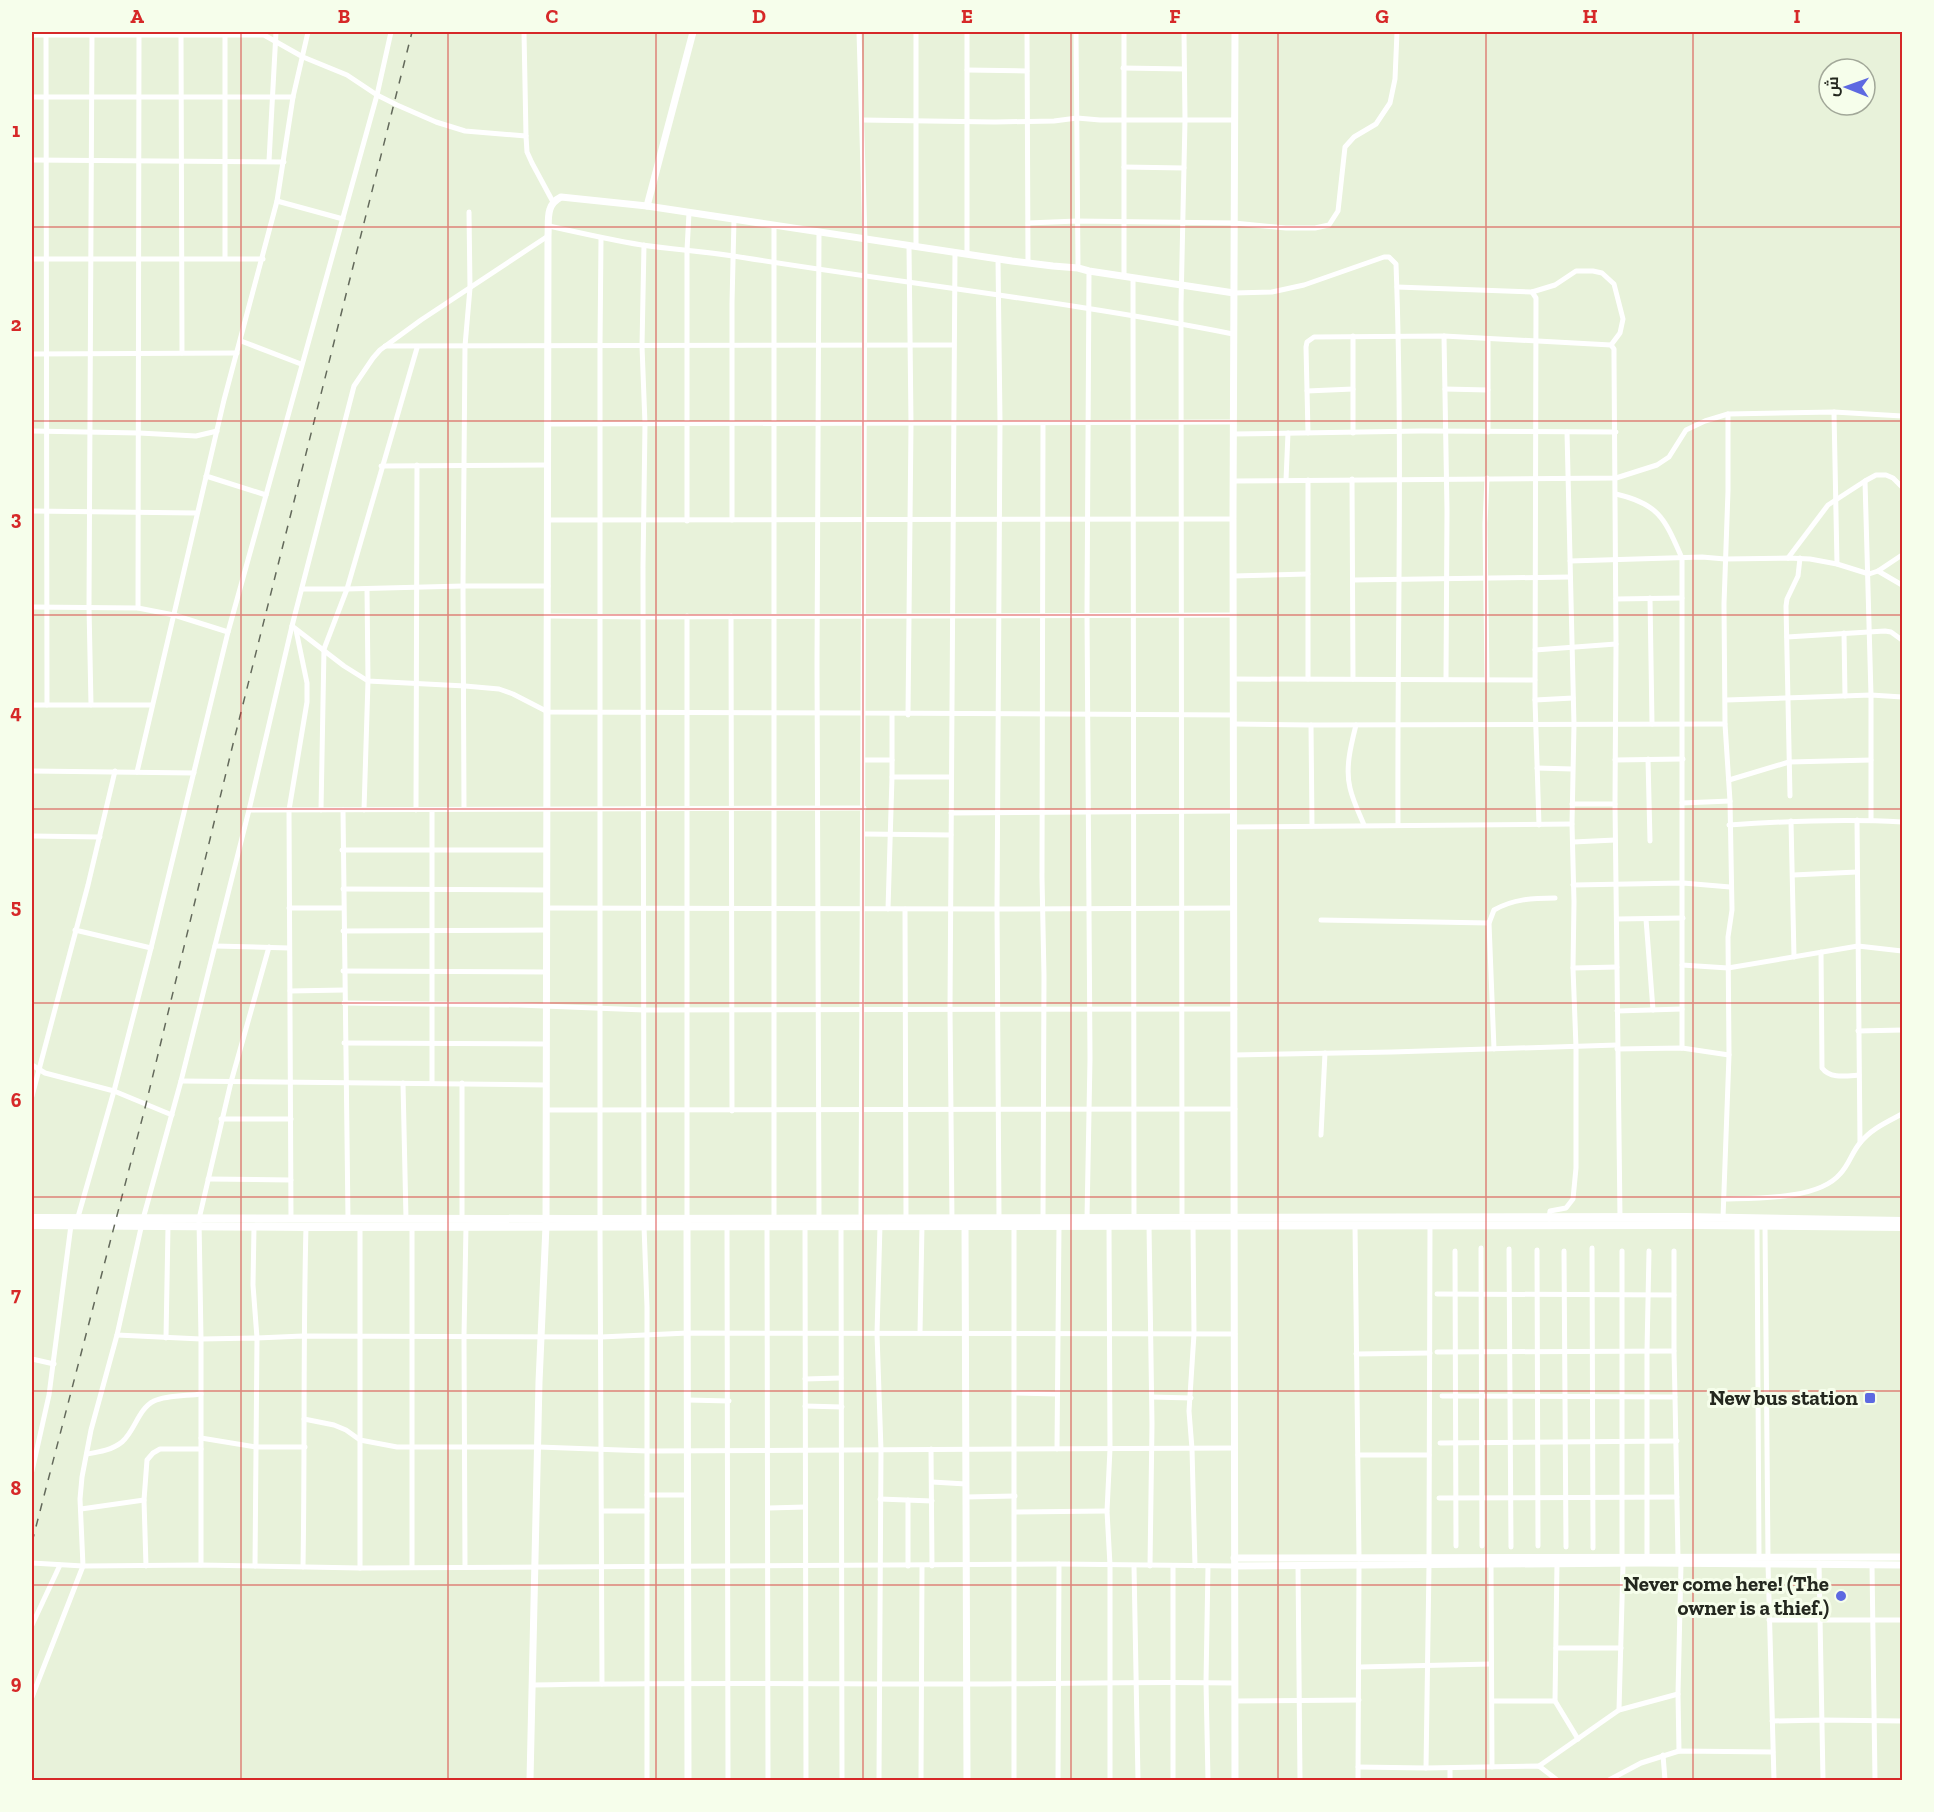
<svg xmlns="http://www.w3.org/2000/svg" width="1934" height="1812" font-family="'Zilla Slab',Cairo,serif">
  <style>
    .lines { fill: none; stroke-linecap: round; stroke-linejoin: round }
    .minor { stroke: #fff; stroke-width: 5 }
    .tertiary { stroke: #fff; stroke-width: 7 }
    .primary { stroke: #fff; stroke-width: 8 }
    .rail { stroke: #63695b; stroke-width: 1.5; stroke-dasharray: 8 8; stroke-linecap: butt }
    .grid { fill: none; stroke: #d62828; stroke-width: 1.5; stroke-opacity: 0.55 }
    .poi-dot { fill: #5d69e1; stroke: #f6feeb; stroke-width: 2 }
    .labels { text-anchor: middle; stroke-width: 6; stroke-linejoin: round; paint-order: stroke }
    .poi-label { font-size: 21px; font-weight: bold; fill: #24281f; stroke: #f6feeb; text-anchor: end }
    .neatline { fill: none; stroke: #d62828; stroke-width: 2 }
    .grid-label { font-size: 20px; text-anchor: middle; font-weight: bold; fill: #d62828 }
  </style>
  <rect width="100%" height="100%" fill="#e8f2da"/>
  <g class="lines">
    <!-- minor -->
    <g class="minor">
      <polyline points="46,32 47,705"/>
      <polyline points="524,32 526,136 527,152 532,163 553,202"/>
      <polyline points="859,32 865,239 863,713 1234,715"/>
      <polyline points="967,32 967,254"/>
      <polyline points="1027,32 1028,263"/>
      <polyline points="1076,32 1078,268"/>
      <polyline points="1124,32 1124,276"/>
      <polyline points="181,34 182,353"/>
      <polyline points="32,35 264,35 303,57 347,75 377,95 397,105 436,122 465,131 526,136"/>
      <polyline points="1123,68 1184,69"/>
      <polyline points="967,70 1027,71"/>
      <polyline points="32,97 293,97"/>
      <polyline points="862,120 995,122 1054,121 1077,118 1100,120 1234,120"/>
      <polyline points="32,160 284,162"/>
      <polyline points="269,161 276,32"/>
      <polyline points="1124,167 1184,168"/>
      <polyline points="277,201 343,219"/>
      <polyline points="1028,223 1077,221 1234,223 1286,228 1315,228 1329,225 1338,211 1345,147 1354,137 1376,124 1390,103 1395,79 1397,32"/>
      <path d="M549,226C580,233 611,240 642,245C677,250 712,252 746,258C908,284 1072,302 1233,334"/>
      <polyline points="774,226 774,1218"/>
      <polyline points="916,247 916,32"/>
      <polyline points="225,258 225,33"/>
      <polyline points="32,259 263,259"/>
      <polyline points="998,259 1000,422 997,909 999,1217"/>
      <polyline points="1133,278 1134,1217"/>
      <polyline points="1397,287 1532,292 1555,285 1576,271 1593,271 1602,273 1614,284 1623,319 1620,333 1611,345"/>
      <polyline points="1532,292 1536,298 1535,700 1539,825"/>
      <path d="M1234,293L1272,292L1304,285L1384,257H1389L1396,264C1403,451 1397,638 1398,825"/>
      <polyline points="1353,336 1353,433"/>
      <polyline points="1444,336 1447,510 1446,679"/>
      <polyline points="1488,339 1488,432"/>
      <polyline points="241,341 301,364"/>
      <polyline points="1611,345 1614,349 1614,357 1616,644 1615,804 1620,1217"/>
      <polyline points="385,346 954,345"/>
      <polyline points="32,354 237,353"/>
      <polyline points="1445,389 1488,390"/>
      <polyline points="1307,391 1353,389"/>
      <polyline points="1834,412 1837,564"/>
      <polyline points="1043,423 1042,878 1044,976 1043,1218"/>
      <polyline points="548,424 1233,422"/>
      <polyline points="32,431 139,433 196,436 217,431"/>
      <polyline points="1308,433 1306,347 1307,342 1314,337 1444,336 1611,345"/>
      <polyline points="1233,434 1421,431 1616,432"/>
      <polyline points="381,466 548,465"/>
      <polyline points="206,476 266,495"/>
      <polyline points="1487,478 1485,524 1487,680"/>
      <polyline points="1352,479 1353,679"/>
      <polyline points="1286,480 1288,433"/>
      <polyline points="1233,481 1616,478 1657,465 1669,457 1686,430 1705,421 1728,414 1834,412 1902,416"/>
      <polyline points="1865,481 1871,695 1871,820"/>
      <path d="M1616,494C1660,504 1665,520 1682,558V1048"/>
      <polyline points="32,511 196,513"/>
      <polyline points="548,520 1233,519"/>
      <polyline points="732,520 732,303 734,220"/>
      <polyline points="687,521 687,250 689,213"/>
      <polyline points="1788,558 1828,505 1865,481 1876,475 1886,475 1893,478 1902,487"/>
      <polyline points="1570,561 1702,557 1725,559 1788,558 1810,559 1837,564 1869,574 1878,571 1902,555"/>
      <polyline points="1878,571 1902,585"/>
      <polyline points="1233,576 1308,574"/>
      <polyline points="1353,580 1570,577"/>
      <polyline points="302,589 347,589 463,586 548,586"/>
      <polyline points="1650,598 1652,724"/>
      <polyline points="1616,599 1682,598"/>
      <polyline points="32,607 138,608 174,615 228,632"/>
      <polyline points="138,608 139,32"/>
      <polyline points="548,616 645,617 1234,615"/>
      <polyline points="731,616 732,1111"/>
      <polyline points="292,626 344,666 368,681 465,686 499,689 513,694 548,712 863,713 861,1218"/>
      <polyline points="1844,633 1845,696"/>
      <polyline points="1787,637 1885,631 1891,632 1902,640"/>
      <polyline points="1535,650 1616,644"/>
      <polyline points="1234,679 1535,680"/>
      <polyline points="1308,679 1308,480"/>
      <polyline points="1535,700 1573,698"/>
      <polyline points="1726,700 1871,695 1902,697"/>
      <polyline points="32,705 151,705"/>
      <polyline points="91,705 89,607 92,32"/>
      <polyline points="908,715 911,424 909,246"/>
      <polyline points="1234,724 1311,725 1725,724"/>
      <polyline points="1311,725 1312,826"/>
      <path d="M1356,725C1351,745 1345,768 1350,788C1353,801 1359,813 1364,825"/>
      <polyline points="1648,759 1650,841"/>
      <polyline points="864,760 892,760"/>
      <polyline points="1615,760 1683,759"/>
      <polyline points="1537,768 1572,769"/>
      <polyline points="32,771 194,773"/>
      <polyline points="137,772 224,400 277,201 293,97 308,32"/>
      <polyline points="892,777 951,777"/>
      <polyline points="1729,780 1789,762 1871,760"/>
      <polyline points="1790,796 1786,606 1787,599 1798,576 1800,558"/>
      <polyline points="1682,803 1730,801"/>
      <polyline points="1572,804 1615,804"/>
      <polyline points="464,809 463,586 465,346 470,288 469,212"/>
      <polyline points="249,810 864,808"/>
      <polyline points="321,810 324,649 347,589 417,348"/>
      <polyline points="343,810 348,1219"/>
      <polyline points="364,810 368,681 367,589"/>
      <polyline points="416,810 417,465"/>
      <polyline points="951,813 1234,811"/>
      <polyline points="1857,820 1860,1143"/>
      <polyline points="1791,821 1794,957"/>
      <path d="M1729,825C1787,821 1845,819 1902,822"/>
      <polyline points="1234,827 1572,824"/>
      <polyline points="864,834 951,835"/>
      <polyline points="32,836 100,837"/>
      <polyline points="1573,842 1615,840"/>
      <polyline points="342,850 547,850"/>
      <polyline points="1793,875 1857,872"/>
      <polyline points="1573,885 1683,883 1730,887"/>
      <polyline points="343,889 547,890"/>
      <polyline points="289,908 343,908"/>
      <polyline points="547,908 997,909 1234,908"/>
      <polyline points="888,909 892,777 892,714"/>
      <polyline points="905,909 906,1218"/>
      <polyline points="1617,919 1683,918"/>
      <polyline points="1646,919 1653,1010"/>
      <polyline points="1321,920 1489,923"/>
      <polyline points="75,930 151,948"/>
      <polyline points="343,931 547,930"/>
      <polyline points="215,946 289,948"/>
      <path d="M1821,952L1822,1068C1830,1079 1846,1076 1859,1075"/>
      <polyline points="1682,965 1728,968 1858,946 1902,951"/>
      <polyline points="1573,968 1617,967"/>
      <polyline points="343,971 547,972"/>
      <polyline points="290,991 344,990"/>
      <polyline points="344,1003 519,1005 644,1010 1235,1009"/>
      <polyline points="1617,1011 1682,1009"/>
      <polyline points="1858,1031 1902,1030"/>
      <polyline points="344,1043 546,1044"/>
      <path d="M1494,1049L1489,923L1494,910C1513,899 1533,898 1555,898"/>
      <polyline points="1617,1049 1682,1048 1729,1055"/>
      <polyline points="1234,1055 1392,1052 1617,1045"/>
      <polyline points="32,1065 45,1073 114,1091 172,1115"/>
      <polyline points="181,1081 546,1085"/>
      <polyline points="403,1083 406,1219"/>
      <polyline points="432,1083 432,810"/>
      <polyline points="462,1083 462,1219"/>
      <polyline points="32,1096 88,885 115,771"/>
      <polyline points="546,1110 1235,1109"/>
      <polyline points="221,1119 291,1119"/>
      <polyline points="1321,1135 1325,1053"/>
      <polyline points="208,1179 291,1180"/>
      <path d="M1724,1199C1756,1198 1818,1200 1840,1174C1849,1165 1852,1152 1860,1143C1871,1129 1887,1122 1902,1114"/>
      <polyline points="78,1217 114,1091 151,948 228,632 377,95 391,32"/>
      <polyline points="1182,1217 1181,305 1185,120 1184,32"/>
      <polyline points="819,1218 817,663 819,232"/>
      <polyline points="1087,1218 1090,1059 1087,614 1089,271"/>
      <polyline points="1723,1218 1729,1055 1728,937 1732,910 1730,801 1725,724 1724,604 1728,491 1728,414"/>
      <polyline points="291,1219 289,810 307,702 307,683 296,630"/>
      <polyline points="600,1219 600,346 601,238"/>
      <polyline points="644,1219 643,568 645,424 642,346 644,245"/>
      <polyline points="687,1219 687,616"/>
      <polyline points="1549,1219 1550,1211 1566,1208 1573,1199 1576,1168 1576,1047 1573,968 1574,902 1572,824 1574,725 1567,432"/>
      <polyline points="952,1221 950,1009 955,252"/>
      <polyline points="1193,1224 1194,1334 1189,1411 1192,1449 1195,1566"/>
      <polyline points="727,1225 728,1780"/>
      <polyline points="841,1225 842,1780"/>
      <polyline points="1109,1225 1110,1449 1107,1511 1110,1565 1110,1780"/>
      <polyline points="1149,1225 1152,1424 1150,1566"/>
      <polyline points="1355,1225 1359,1558"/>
      <polyline points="600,1226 602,1684"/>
      <polyline points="644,1226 647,1307 647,1780"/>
      <path d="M767,1226C766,1411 769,1596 768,1780"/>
      <polyline points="805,1226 806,1780"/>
      <polyline points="1757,1226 1759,1557"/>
      <polyline points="1765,1226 1768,1557"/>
      <polyline points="254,1227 253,1285 257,1338 303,1336 601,1337 688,1333 1235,1334"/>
      <polyline points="360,1227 360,1568"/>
      <polyline points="412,1227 412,1567"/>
      <polyline points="1481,1248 1482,1546"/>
      <polyline points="1592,1248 1593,1548"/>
      <polyline points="1509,1249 1511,1547"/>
      <polyline points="1537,1250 1538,1546"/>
      <polyline points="1455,1251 1456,1546"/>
      <polyline points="1564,1251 1566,1547"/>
      <polyline points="1674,1251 1674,1351 1675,1397"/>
      <polyline points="1437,1294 1674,1295"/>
      <polyline points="920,1333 922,1225"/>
      <polyline points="117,1335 201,1339 257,1338 255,1566"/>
      <polyline points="166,1338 168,1227"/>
      <polyline points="1437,1352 1674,1351"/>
      <polyline points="1356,1354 1430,1353"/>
      <polyline points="32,1359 54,1364"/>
      <polyline points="805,1379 841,1378"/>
      <polyline points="1015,1393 1057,1394"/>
      <polyline points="1442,1396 1675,1397 1678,1557"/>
      <polyline points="1152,1397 1191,1398"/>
      <polyline points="688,1400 729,1401"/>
      <polyline points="805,1406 842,1407"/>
      <polyline points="304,1419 334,1425 346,1430 360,1440 397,1447 539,1447 647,1451 1235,1448"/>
      <polyline points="201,1438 256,1447 305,1447"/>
      <polyline points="1440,1443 1677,1441"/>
      <polyline points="931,1449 932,1566"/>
      <polyline points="1057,1449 1059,1226"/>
      <path d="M87,1454C99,1452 112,1450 122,1442C135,1431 138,1409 154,1401C167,1395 187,1396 201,1394"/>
      <polyline points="1358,1455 1429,1455"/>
      <polyline points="32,1471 49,1395 71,1225"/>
      <polyline points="932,1482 966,1484"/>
      <polyline points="647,1495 688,1495"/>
      <polyline points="966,1497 1015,1496"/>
      <polyline points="1439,1498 1677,1497"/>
      <polyline points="880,1499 932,1501"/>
      <polyline points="769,1508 805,1507"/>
      <polyline points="81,1509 144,1500"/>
      <polyline points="602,1511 647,1511"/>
      <polyline points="1015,1512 1107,1511"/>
      <polyline points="1622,1557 1622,1251"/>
      <polyline points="1647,1557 1647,1351 1649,1251"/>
      <polyline points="1429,1558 1430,1225"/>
      <polyline points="32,1563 83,1566 201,1565 360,1568 1059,1564 1235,1566"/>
      <polyline points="1557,1563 1555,1701 1578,1739"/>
      <polyline points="1768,1563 1774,1780"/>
      <polyline points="1819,1563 1823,1780"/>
      <polyline points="1491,1564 1492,1767"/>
      <polyline points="201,1565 201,1339 199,1219 231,1082 269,947"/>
      <polyline points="1298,1565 1300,1780"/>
      <polyline points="1872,1565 1875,1780"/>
      <polyline points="146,1566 144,1500 147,1460 153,1453 160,1449 201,1449"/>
      <polyline points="465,1566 464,1336 466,1226"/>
      <polyline points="908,1566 908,1500"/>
      <polyline points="1134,1566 1138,1780"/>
      <polyline points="1173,1566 1173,1780"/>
      <path d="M303,1567C305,1453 303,1340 306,1227"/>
      <polyline points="1769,1620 1902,1620"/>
      <polyline points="32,1625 60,1565"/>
      <polyline points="1556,1648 1621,1648"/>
      <polyline points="1360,1667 1491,1664"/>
      <path d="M532,1685C677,1682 823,1684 968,1684C1057,1684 1146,1681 1235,1683"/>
      <polyline points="32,1697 83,1566 80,1499 82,1477 91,1430 117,1335 143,1219 181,1081 249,810 292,626 354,386 373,358 380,350 421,320 548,236"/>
      <polyline points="1235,1701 1359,1700"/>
      <polyline points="1492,1701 1555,1701"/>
      <polyline points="1619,1710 1623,1564"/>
      <polyline points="1772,1721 1823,1720 1902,1721"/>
      <polyline points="1679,1751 1678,1694 1681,1564"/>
      <polyline points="1663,1755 1665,1780"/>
      <polyline points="1539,1766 1619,1710 1678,1694"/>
      <polyline points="1358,1767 1426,1768 1539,1766 1557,1780"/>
      <polyline points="1426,1768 1429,1565"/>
      <polyline points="879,1780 881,1450 877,1334 880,1225"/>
      <polyline points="921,1780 922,1566"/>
      <polyline points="1014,1780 1014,1225"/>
      <polyline points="1058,1780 1059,1564"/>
      <polyline points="1208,1780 1206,1682 1208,1566"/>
      <polyline points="1358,1780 1359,1564"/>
      <polyline points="1450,1780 1450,1768"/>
      <polyline points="1609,1780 1641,1763 1679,1751 1773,1752"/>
    </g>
    <!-- tertiary -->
    <g class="tertiary">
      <polyline points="1235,32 1233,519 1235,1780"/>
      <polyline points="647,206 693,32"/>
      <polyline points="687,1221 688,1780"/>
      <polyline points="965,1223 967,1780"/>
      <polyline points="1234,1558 1902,1557"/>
      <polyline points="1235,1566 1645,1563 1902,1565"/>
      <path d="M530,1780L539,1382L546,1226L548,236C549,220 545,205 561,197L647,206L1012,261L1053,266L1078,268L1089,271L1234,293"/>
    </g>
    <!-- primary -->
    <g class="primary">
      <polyline points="32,1218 577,1219 1685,1217 1902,1221"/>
      <polyline points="32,1225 306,1227 1695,1225 1902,1227"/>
    </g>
    <!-- rail -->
    <polyline class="rail" points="32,1542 146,1104 233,744 412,32"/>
  </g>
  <!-- grid -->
  <path class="grid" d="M241,32V1780M448,32V1780M656,32V1780M863,32V1780M1071,32V1780M1278,32V1780M1486,32V1780M1693,32V1780M32,227H1902M32,421H1902M32,615H1902M32,809H1902M32,1003H1902M32,1197H1902M32,1391H1902M32,1585H1902"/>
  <!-- markers -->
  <g class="poi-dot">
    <rect x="1864" y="1392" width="12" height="12" rx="3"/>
    <circle cx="1841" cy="1596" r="6"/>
  </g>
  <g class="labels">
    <!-- poi labels -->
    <g class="poi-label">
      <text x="1858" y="1405">New bus station</text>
      <text x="1829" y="1591">Never come here! (The<tspan x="1829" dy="24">owner is a thief.)</tspan></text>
    </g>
  </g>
  <!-- border -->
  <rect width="1934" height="1812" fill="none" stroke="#f6feeb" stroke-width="66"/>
  <!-- north arrow -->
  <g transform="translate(1847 87) rotate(271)"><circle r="28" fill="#f6feeb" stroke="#a2a899" stroke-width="1.5"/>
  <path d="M0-4.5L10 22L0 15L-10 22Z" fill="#5d69e1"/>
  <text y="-9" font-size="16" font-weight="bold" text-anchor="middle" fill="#24281f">ش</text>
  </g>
  <rect x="33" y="33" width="1868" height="1746" class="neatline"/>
  <g class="grid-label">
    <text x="137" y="23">A</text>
    <text x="344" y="23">B</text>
    <text x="552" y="23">C</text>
    <text x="759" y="23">D</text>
    <text x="967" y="23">E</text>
    <text x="1175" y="23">F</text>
    <text x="1382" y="23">G</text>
    <text x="1590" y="23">H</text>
    <text x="1797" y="23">I</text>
    <text x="16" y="137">1</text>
    <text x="16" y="331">2</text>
    <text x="16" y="525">3</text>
    <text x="16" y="719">4</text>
    <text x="16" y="913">5</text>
    <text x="16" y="1107">6</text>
    <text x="16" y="1301">7</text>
    <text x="16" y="1495">8</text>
    <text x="16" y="1689">9</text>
  </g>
</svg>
